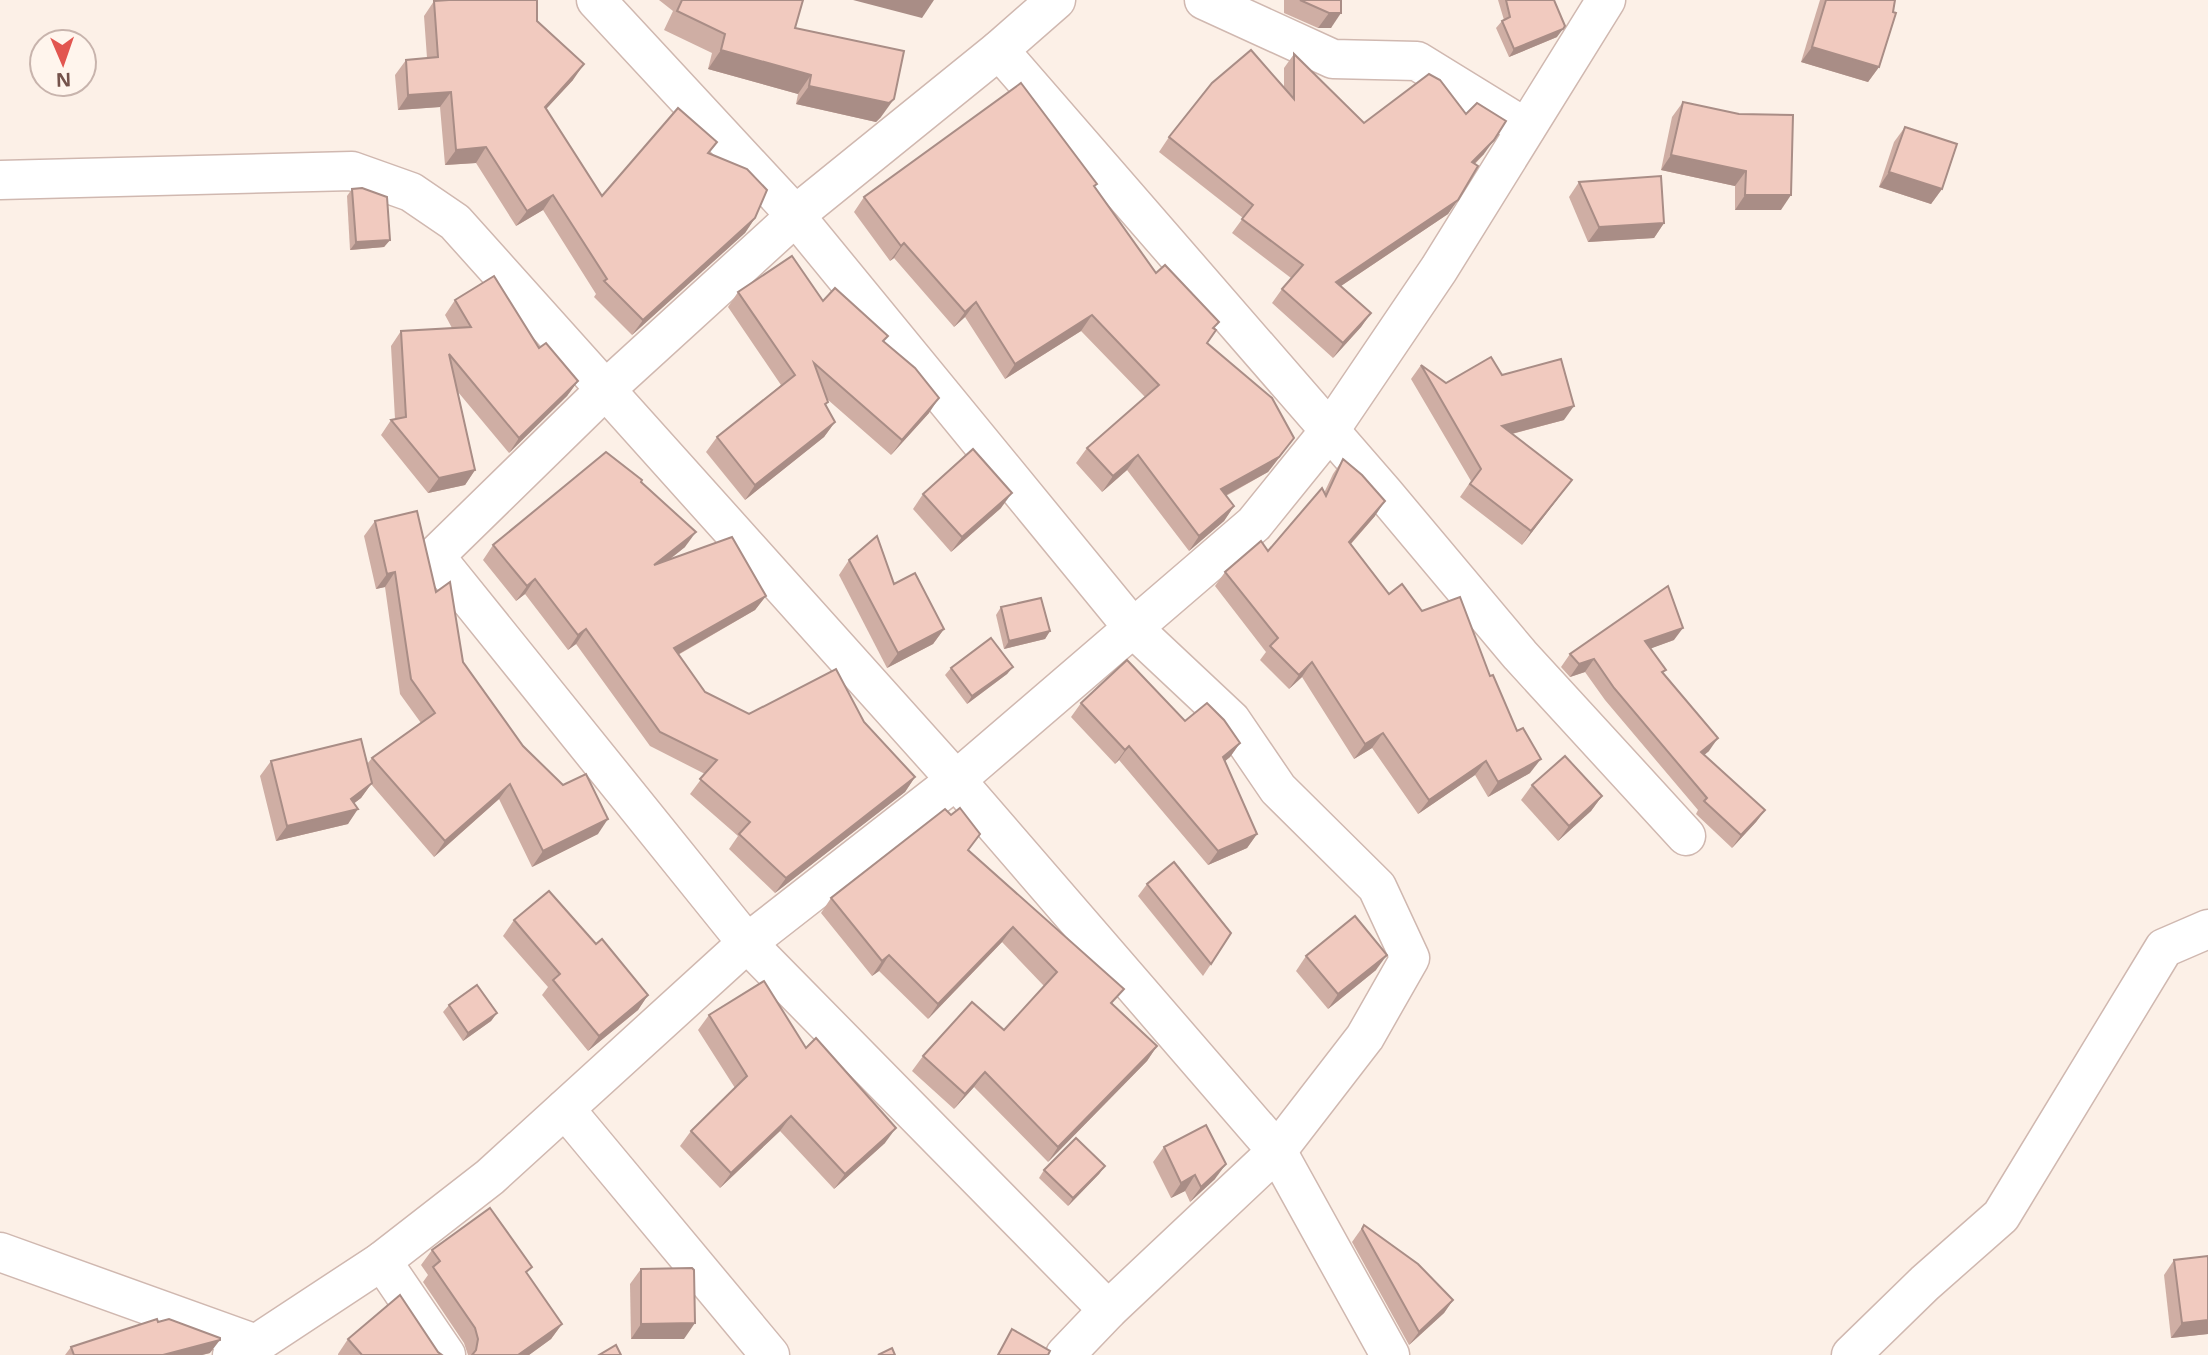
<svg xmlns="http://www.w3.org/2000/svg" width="2208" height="1355" font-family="'Open Sans',sans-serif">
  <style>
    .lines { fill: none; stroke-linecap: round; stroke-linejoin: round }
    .minor-casing { stroke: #d0b8b0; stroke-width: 41 }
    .minor { stroke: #fff; stroke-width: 38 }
    .wall { fill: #cfaea4 }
    .shaded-wall { fill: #a98d86 }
    .building { fill: #f1cabf; stroke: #a98d86; stroke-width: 2 }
  </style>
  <rect width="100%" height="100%" fill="#fcf0e7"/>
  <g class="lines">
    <!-- minor casing -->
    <g class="minor-casing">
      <g id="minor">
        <polyline points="596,0 788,207 1134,629 1231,720 1278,789 1377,887 1410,958 1365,1037 1277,1151 1108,1310 1065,1355"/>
        <polyline points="1056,0 999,50 810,203 606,389 435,556 747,943 1108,1310"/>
        <polyline points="1204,0 1333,59 1417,61 1526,128"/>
        <polyline points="999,50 1384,493 1520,655 1686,836"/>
        <polyline points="0,180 352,171 411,192 455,222 956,780 1277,1151 1390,1355"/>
        <polyline points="565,1109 770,1355"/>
        <polyline points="0,1252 256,1344"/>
        <polyline points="382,1261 446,1355"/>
        <polyline points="232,1355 256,1344 382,1261 490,1177 747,943 956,780 1254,524 1330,430 1439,269 1606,0"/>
        <polyline points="1851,1355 1925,1283 2001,1216 2164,948 2208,929"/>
      </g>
    </g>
    <!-- minor -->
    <use href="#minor" class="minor"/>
  </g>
  <!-- wall -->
  <g class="wall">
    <polygon points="659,0 803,0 795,28 881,117 876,122 796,104 798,94 708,69 712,53 664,30 673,11"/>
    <polygon points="1284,0 1341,0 1331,28 1318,28 1284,13"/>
    <polygon points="1498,0 1554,0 1557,37 1509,57 1496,28 1502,21 1504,20"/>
    <polygon points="1820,0 1895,0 1879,67 1868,82 1801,62"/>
    <polygon points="434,1 537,21 573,80 546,109 602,196 709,154 755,218 745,233 632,335 594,297 596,294 543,210 516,226 476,163 445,165 440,107 398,110 395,75 406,60 427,58 424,16"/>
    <polygon points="1294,54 1364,123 1484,154 1475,164 1448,214 1341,286 1371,313 1361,327 1333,358 1272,303 1282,289 1291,278 1232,233 1243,218 1159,152 1169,137 1284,88 1284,68"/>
    <polygon points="1683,102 1781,210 1735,210 1735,186 1661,170 1672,117"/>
    <polygon points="1905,127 1942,189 1931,204 1879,187 1894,142"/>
    <polygon points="1579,182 1664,223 1654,238 1588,242 1569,197"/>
    <polygon points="1094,187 1156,273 1215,329 1207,343 1283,453 1268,472 1226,496 1234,506 1224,521 1189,551 1127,470 1102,492 1076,463 1087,448 1145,397 1081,331 1005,379 965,317 954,327 894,258 890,261 854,212 864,197"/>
    <polygon points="352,189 390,240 384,247 350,250 347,196"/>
    <polygon points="738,292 823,301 884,341 929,413 891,455 827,399 828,402 826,405 835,422 824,437 745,500 706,452 717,437 781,385 728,307"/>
    <polygon points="455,300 539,348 578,381 567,396 509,453 458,392 475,470 465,485 428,493 381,435 391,420 395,419 391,346 401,331 452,328 445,315"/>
    <polygon points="1421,365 1446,383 1502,375 1564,420 1512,434 1562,493 1522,545 1460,497 1471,481 1411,379"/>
    <polygon points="1343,459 1375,516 1351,544 1389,594 1422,611 1490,676 1530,773 1488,797 1475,775 1418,814 1372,748 1354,759 1302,677 1289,689 1260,660 1266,652 1215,586 1225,572 1268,551 1324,493 1333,474"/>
    <polygon points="641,482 685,547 669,560 766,596 755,610 678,655 705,692 749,714 864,722 915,777 905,792 775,893 729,849 738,836 690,794 705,774 650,746 576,644 568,650 525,594 516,601 483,560 493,545"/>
    <polygon points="923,494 1001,508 951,552 913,509"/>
    <polygon points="375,521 436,592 463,662 523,746 598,834 532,867 499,799 434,857 371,784 361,798 354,803 348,824 276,841 260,776 271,761 367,764 372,758 421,723 400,694 385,587 376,589 364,536"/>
    <polygon points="849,560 894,584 944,629 933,644 887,668 839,575"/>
    <polygon points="1001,607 1050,631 1045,639 1004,649 996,615"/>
    <polygon points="1674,640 1651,648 1663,673 1709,751 1704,755 1765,810 1756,822 1732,848 1696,814 1698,810 1605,700 1585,672 1570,677 1561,667 1570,654"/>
    <polygon points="1013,667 1007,674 967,704 945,675 951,668"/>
    <polygon points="1081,703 1185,721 1240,743 1230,757 1225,761 1257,834 1247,848 1208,865 1119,760 1115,764 1071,717"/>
    <polygon points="1532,785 1602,796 1591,811 1558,841 1521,800"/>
    <polygon points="969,850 1113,1004 1157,1046 1147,1061 1048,1162 974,1087 954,1109 912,1071 923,1056 1004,1030 1044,986 1002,942 928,1019 879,971 872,976 821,913 831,898"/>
    <polygon points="1147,884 1211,964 1203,976 1138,896"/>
    <polygon points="514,920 596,944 648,995 638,1010 588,1051 542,995 548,987 503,936"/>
    <polygon points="1306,956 1376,970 1328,1009 1296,971"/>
    <polygon points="449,1005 497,1013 491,1021 463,1041 443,1012"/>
    <polygon points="709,1015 806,1048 885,1143 834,1189 780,1131 720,1188 680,1146 691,1131 735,1088 698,1030"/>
    <polygon points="1164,1147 1215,1179 1190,1202 1185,1191 1171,1198 1153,1162"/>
    <polygon points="1105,1166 1099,1174 1068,1206 1039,1178 1044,1170"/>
    <polygon points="1364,1225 1453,1300 1444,1313 1409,1345 1352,1242"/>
    <polygon points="432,1250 527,1274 562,1324 551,1339 529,1355 468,1355 464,1343 423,1282 428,1275 421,1265"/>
    <polygon points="2174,1260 2208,1334 2171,1338 2164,1275"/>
    <polygon points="641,1269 684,1339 631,1339 630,1284"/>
    <polygon points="158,1322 210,1353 202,1355 65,1355 71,1347"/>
    <polygon points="348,1339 438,1352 442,1355 338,1355 338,1354"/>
  </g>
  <!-- shaded-wall -->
  <g class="shaded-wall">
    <polygon points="853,0 934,0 922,18"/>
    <polygon points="1329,13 1341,13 1331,28 1318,28"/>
    <polygon points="1563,29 1557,37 1509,57 1514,49"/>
    <polygon points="1812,47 1879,67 1868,82 1801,62"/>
    <polygon points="721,50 811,75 798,94 708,69"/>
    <polygon points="584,64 573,80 534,122 545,107"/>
    <polygon points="809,86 894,99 881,117 876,122 796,104"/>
    <polygon points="451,92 440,107 398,110 408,95"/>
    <polygon points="1494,140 1484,154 1462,176 1472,162"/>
    <polygon points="486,147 476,163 445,165 456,150"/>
    <polygon points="1671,155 1746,171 1735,186 1661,170"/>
    <polygon points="1889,172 1942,189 1931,204 1879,187"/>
    <polygon points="553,195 543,210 516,226 527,211"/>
    <polygon points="1745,195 1791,195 1781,210 1735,210"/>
    <polygon points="1458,200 1448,214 1326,296 1336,282"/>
    <polygon points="755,218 745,233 632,335 643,320"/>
    <polygon points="1664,223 1654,238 1588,242 1599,227"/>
    <polygon points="390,240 384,247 350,250 356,242"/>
    <polygon points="904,243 894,258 890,261 901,246"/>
    <polygon points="976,302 965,317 954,327 965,312"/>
    <polygon points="1371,313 1361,327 1333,358 1343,343"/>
    <polygon points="1092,315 1081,331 1005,379 1015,364"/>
    <polygon points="578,381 567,396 509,453 519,438"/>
    <polygon points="939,398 929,413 891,455 902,440"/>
    <polygon points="1574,406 1564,420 1492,439 1502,426"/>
    <polygon points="835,422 824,437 745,500 755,485"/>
    <polygon points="1294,438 1268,472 1210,504 1221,489"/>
    <polygon points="1138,455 1127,470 1102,492 1113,476"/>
    <polygon points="475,470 465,485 428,493 439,478"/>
    <polygon points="1572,480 1522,545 1531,531"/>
    <polygon points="1012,493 1001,508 951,552 962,537"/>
    <polygon points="1385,501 1375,516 1339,557 1349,542"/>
    <polygon points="1234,506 1224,521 1189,551 1199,536"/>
    <polygon points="696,532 685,547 643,580 654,565"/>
    <polygon points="395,572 385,587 376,589 387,574"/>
    <polygon points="535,579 525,594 516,601 527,586"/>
    <polygon points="766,596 755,610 663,663 674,648"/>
    <polygon points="1683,628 1674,640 1636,654 1645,641"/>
    <polygon points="586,629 576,644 568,650 578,635"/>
    <polygon points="944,629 933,644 887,668 898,653"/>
    <polygon points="1050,631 1045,639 1004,649 1009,641"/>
    <polygon points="1594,659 1585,672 1570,677 1579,664"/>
    <polygon points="1312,662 1302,677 1289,689 1299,675"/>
    <polygon points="1013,667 1007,674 967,704 972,696"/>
    <polygon points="1383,733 1372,748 1354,759 1365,744"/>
    <polygon points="1718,738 1709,751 1692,765 1701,752"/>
    <polygon points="1240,743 1230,757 1213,771 1223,757"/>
    <polygon points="1129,746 1119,760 1115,764 1125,750"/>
    <polygon points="1541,759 1530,773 1488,797 1498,782"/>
    <polygon points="1486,761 1475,775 1418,814 1429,800"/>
    <polygon points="915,777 905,792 775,893 786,878"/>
    <polygon points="372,783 361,798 343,812 358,809 348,824 276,841 287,826 351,799"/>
    <polygon points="510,784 499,799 434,857 445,841"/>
    <polygon points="1602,796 1591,811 1558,841 1569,826"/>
    <polygon points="1765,810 1756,822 1732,848 1741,835"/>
    <polygon points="608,819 598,834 532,867 543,851"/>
    <polygon points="1257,834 1247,848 1208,865 1218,851"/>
    <polygon points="1013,927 1002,942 928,1019 938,1004"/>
    <polygon points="889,955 879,971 872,976 882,961"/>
    <polygon points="1387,955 1376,970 1328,1009 1338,994"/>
    <polygon points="648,995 638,1010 588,1051 599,1036"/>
    <polygon points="497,1013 491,1021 463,1041 468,1033"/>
    <polygon points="1157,1046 1147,1061 1048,1162 1058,1147"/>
    <polygon points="985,1072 974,1087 954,1109 965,1094"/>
    <polygon points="791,1116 780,1131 720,1188 731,1173"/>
    <polygon points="896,1128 885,1143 834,1189 845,1174"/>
    <polygon points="1226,1164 1215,1179 1190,1202 1201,1187"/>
    <polygon points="1105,1166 1099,1174 1068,1206 1073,1198"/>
    <polygon points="1195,1175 1185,1191 1171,1198 1181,1183"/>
    <polygon points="1453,1300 1444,1313 1409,1345 1419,1332"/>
    <polygon points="2208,1320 2208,1334 2171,1338 2182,1323"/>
    <polygon points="695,1323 684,1339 631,1339 641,1324"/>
    <polygon points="562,1324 551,1339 529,1355 518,1355"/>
    <polygon points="220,1340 210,1353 202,1355 163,1355"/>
  </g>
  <!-- building -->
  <g class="building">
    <polygon points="449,0 537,0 537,21 584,64 545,107 602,196 678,108 717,142 708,153 747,169 767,190 755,218 643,320 604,281 607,279 553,195 527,211 486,147 456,150 451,92 408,95 406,60 438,57 434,1"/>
    <polygon points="682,0 803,0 795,28 904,51 894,99 889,103 809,86 811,75 721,50 725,34 677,11"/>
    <polygon points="1300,0 1341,0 1341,13 1329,13"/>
    <polygon points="1506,0 1554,0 1565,26 1563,29 1514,49 1502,21 1510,17"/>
    <polygon points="1826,0 1895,0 1893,12 1896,13 1879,67 1812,47"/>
    <polygon points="1251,50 1294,99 1294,54 1364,123 1429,74 1440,80 1466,114 1477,103 1506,121 1494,140 1472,162 1478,166 1458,200 1336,282 1371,313 1343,343 1282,289 1303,265 1242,219 1253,205 1169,137 1212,83"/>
    <polygon points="1021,83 1097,184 1094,186 1156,273 1165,265 1219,322 1213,328 1216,330 1207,343 1272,398 1294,438 1279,457 1221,489 1234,506 1199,536 1138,455 1113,476 1087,448 1159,385 1092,315 1015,364 976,302 965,312 904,243 901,246 864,197"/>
    <polygon points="1683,102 1739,114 1793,115 1791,195 1745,195 1746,171 1671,155"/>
    <polygon points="1905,127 1957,144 1942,189 1889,172"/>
    <polygon points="1661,176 1664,223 1599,227 1579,182"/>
    <polygon points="362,188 387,197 390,240 356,242 352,189"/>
    <polygon points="792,256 823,301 835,288 888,336 883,341 915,368 939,398 902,440 814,363 828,402 825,404 835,422 755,485 717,437 795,375 738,292"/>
    <polygon points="494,276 539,348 546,343 578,381 519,438 449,354 475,470 439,478 391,420 406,417 401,331 471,327 455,300"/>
    <polygon points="1491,357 1502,375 1561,359 1574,406 1502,426 1572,480 1531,531 1470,484 1481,469 1421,365 1446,383"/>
    <polygon points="973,449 1012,493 962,537 923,494"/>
    <polygon points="606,452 642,480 641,482 696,532 654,565 732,537 766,596 674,648 705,692 749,714 836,669 864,722 915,777 786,878 739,834 750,822 700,779 717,760 660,732 586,629 578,635 535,579 527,586 493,545"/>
    <polygon points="1343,459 1362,475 1385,501 1349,542 1389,594 1402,584 1422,611 1460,597 1490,676 1493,675 1517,731 1523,728 1541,759 1498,782 1486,761 1429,800 1383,733 1365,744 1312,662 1299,675 1270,646 1278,638 1225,572 1261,541 1268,551 1322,488 1326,496"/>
    <polygon points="417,511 436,592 450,582 463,662 523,746 563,785 586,774 608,819 543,851 510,784 445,841 372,758 435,713 411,679 395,572 387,574 375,521"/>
    <polygon points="877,536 894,584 915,573 944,629 898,653 849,560"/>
    <polygon points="1668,586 1683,628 1645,641 1666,670 1662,672 1718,738 1701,752 1765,810 1741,835 1704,801 1707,798 1614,688 1594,659 1579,664 1570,654"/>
    <polygon points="1041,598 1050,631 1009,641 1001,607"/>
    <polygon points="991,638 1013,667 972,696 951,668"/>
    <polygon points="1127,660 1185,721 1207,703 1224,720 1240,743 1223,757 1257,834 1218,851 1129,746 1125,750 1081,703"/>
    <polygon points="361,739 372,783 351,799 358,809 287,826 271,761"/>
    <polygon points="1565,756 1602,796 1569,826 1532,785"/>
    <polygon points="960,808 980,834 968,850 1124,989 1111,1003 1157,1046 1058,1147 985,1072 965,1094 923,1056 972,1002 1004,1030 1057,972 1013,927 938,1004 889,955 882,961 831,898 945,809 951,815"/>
    <polygon points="1174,862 1231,933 1211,964 1147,884"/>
    <polygon points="549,891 596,944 602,939 648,995 599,1036 553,980 560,974 514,920"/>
    <polygon points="1355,916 1387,955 1338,994 1306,956"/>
    <polygon points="764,981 806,1048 816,1038 896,1128 845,1174 791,1116 731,1173 691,1131 747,1076 709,1015"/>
    <polygon points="477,985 497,1013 468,1033 449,1005"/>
    <polygon points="1206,1125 1226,1164 1201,1187 1195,1175 1181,1183 1164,1147"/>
    <polygon points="1076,1138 1105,1166 1073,1198 1044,1170"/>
    <polygon points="490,1208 532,1267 526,1272 562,1324 518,1355 472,1355 476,1350 478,1339 475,1328 433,1267 440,1261 432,1250"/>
    <polygon points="1364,1225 1418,1264 1453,1300 1419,1332 1362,1229"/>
    <polygon points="2208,1256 2208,1320 2182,1323 2174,1260"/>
    <polygon points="692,1268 694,1270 695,1323 641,1324 641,1269"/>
    <polygon points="400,1295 438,1352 442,1355 362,1355 348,1339"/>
    <polygon points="157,1319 158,1322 169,1319 220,1338 220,1340 163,1355 74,1355 71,1347"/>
    <polygon points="1012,1329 1050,1351 1048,1355 998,1355"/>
    <polygon points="616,1345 621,1355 599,1355"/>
    <polygon points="892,1348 895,1355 878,1355"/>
  </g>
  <!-- north arrow -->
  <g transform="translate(63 63) rotate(178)"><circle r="33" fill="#fff5ed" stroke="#c8b4ad" stroke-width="2"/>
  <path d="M0-5L12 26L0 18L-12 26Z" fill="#e25650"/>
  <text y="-10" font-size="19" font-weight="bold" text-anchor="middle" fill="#75534c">N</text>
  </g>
</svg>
